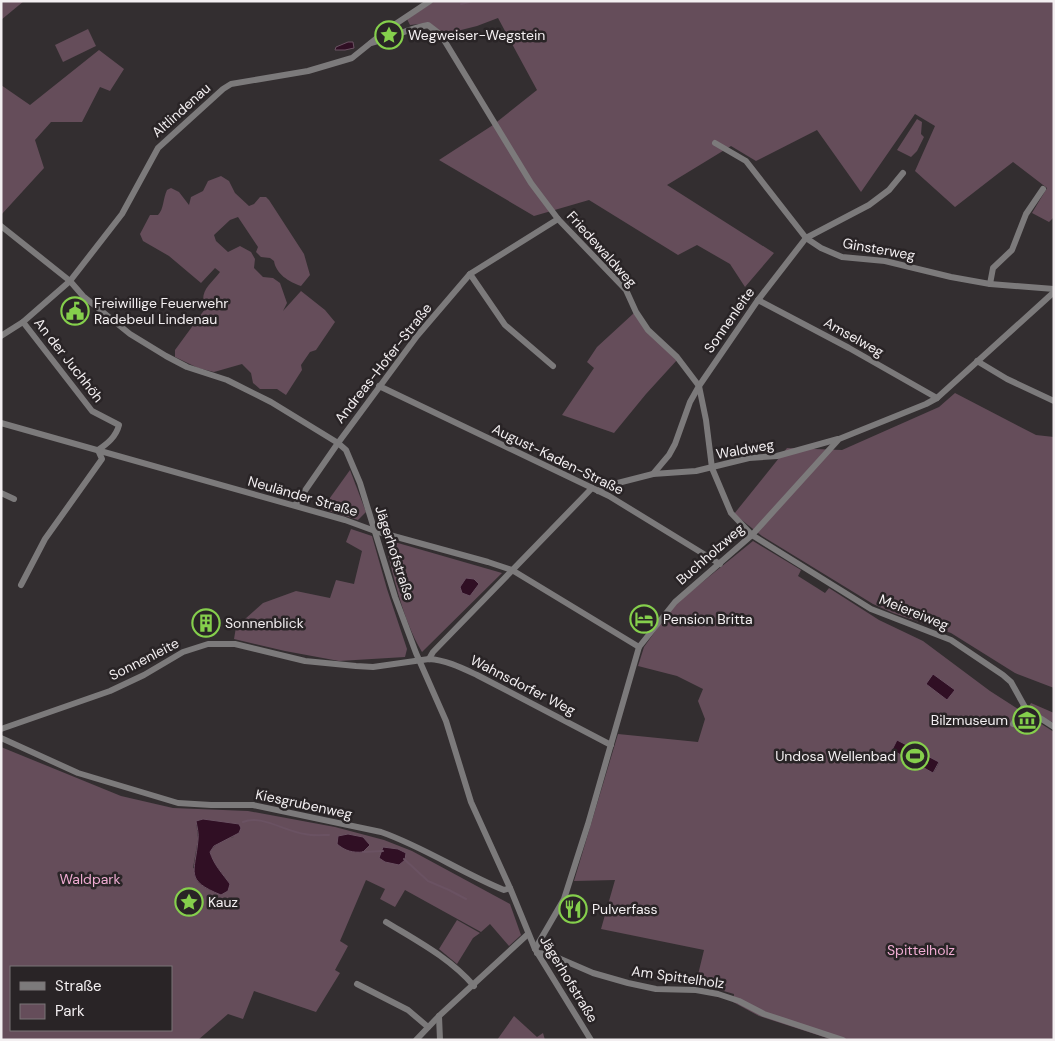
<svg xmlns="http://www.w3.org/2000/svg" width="1055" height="1041" font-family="'DM Sans',sans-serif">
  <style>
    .green { fill: #654d5a; fill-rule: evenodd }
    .water { fill: #300f24; stroke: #6a5262 }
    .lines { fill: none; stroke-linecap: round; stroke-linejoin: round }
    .stream { stroke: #6a5262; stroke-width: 2 }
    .minor { stroke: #7c7a7b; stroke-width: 6 }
    .labels { text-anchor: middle; stroke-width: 5; stroke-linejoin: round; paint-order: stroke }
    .poi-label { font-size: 14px; fill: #f3eff1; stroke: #292426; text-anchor: start }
    .street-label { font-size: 14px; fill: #f3eff1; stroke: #292426 }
    .park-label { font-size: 14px; fill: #eeabd1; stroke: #292426 }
  </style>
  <rect width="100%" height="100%" fill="#332e30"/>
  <!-- green -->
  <g class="green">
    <polygon points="1,1 24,1 1,20"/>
    <polygon points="435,1 1054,1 1054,217 1049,222 1032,213 1047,188 1013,162 955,207 915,171 935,126 915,114 861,192 817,130 756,161 731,146 667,185 774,253 745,287 730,264 697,245 678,255 589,200 534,216 439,160 493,125 537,90 498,18 477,26 441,35 428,23 410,25 407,19"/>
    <polygon points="88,29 96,46 63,62 55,45"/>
    <polygon points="99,50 124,69 110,91 100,87 82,122 51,122 35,140 44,168 1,215 1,85 30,105"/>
    <polygon points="917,119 922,122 921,134 924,137 917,151 911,157 897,150"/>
    <path d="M221,176L229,181L235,193L249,206L254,204L260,197H266L269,200L304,254L310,275L301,286C289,282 276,274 274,261L270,258L261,257L256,252L258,247L238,217L230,220L214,235L216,241L228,252L240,246L251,252L255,259L254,268L263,277L273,278L280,283L287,303L283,311L301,291L325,310L335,322L316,350L310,352L301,365L302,370L286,395L277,389H260L253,383L251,373L242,364L214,372L198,368L175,357V350L205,309C199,291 209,286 220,272L215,268L201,283L169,256L143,241L140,234L150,215H158C164,209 163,198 167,190L171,188L179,192L189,205L191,197L203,191L208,181Z"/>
    <polygon points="634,313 677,360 646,394 614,433 562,415 594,368 587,362 597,347"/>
    <polygon points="955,393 1036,435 1054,437 1054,688 1015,673 951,633 893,613 873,604 762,536 734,514 787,448 842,450 939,407"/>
    <polygon points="350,470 366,512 358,520 322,509"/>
    <polygon points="351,529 372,536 387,589 407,649 405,657 339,661 285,651 234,639 236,627 263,603 296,591 330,598 336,580 354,584 362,551 346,542"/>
    <path d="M384,539L502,573L422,652C402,618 394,577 384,539Z"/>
    <path d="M753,541L801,570L798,576L825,593L829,588L879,620L923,641L990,691L1054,732V1040H833L759,1016L733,1002L734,994L696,983L704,950L601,929L615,880L574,881L618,734L698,742L705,719L698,701L703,689L677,676L638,666L644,647L674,605ZM897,740L939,763L934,772L892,750Z"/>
    <polygon points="1031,703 1054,713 1054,723 1031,711 1028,708"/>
    <path d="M1,747L121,796L173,808L248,811L335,827L384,840L412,851L510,904L521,935L509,946L490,924L481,932L405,890L395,907L380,899L385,889L366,880L340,941L348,946L335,970L340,973L316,1012L254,991L243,1019L228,1014L198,1040H1ZM196,821L234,837C224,838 215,844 210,852C214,865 222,873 230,884L193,868L198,839ZM11,967H171V1030H11Z"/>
    <polygon points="457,920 480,933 473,938 457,964 439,949"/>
    <polygon points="514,1016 537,1037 543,1033 545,1040 497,1040"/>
  </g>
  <!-- water -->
  <g class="water">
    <polygon points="348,42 353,42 354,48 345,50 335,50 336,47"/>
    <polygon points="466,578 474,579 479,584 470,596 462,593 460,587"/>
    <polygon points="933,674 955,690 947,700 926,684"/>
    <polygon points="897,740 939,762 933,773 892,750"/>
    <path d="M203,819L239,824L241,828L239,833L214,846L210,852C214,865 222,873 230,884L228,891L221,895C184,880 195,873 198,840C199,834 197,827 196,821Z"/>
    <path d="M348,834L363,837L370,845L363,852C353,853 345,851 337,844L338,836Z"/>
    <polygon points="383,847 398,849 406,853 405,860 399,865 385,862 379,858"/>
  </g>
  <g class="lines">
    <!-- stream -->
    <g class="stream">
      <polyline points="1047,1 1054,2"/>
      <polyline points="461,4 473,1"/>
      <path d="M243,822C261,814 286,832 305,834C313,836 322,835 329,835"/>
      <polyline points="363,852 383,851"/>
      <polyline points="404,859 428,881 449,890 466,899"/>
    </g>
    <!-- minor -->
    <g class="minor">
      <path d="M371,43C391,39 408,28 428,25L441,35L531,183L558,219L626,290L636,312L648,330L677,357L699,386L706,420L712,468L731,513L752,535L871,609L951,640L1003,675L1011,682L1026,709L1054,727"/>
      <polyline points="715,143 746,161 806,238 821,248 842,257 885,261 951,277 990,284 1054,289"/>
      <polyline points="1,226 70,281 83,296 130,334 166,356 187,367 227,380 271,402 338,443 346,450 360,483 395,597 416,653 446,721 471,802 510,888 535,949 591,1040"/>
      <polyline points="470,274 505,325 553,366"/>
      <polyline points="990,284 993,268 1012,250 1026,214 1043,189"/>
      <polyline points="758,300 849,348 937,398"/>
      <polyline points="1,336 23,322 70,281 122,214 158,148 223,89 231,84 308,71 352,58 388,29 430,1"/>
      <polyline points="977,361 1007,379 1054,401"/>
      <polyline points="379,386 609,496 720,564"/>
      <polyline points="1,423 345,520 375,531 488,562 512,570 639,647"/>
      <polyline points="653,474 696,471 749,458 777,456 838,439"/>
      <polyline points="598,491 606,486 653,474 669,455 675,444 690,402 699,386 758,300 806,238 869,205 889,190 903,173"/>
      <polyline points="1,493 14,499"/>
      <polyline points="295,505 338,443 417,336 470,274 558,219"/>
      <path d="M21,585L45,539L102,459L98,450C107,444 116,437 119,425L92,411L23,322"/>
      <polyline points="429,659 433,652 592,488"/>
      <polyline points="1013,724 1024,706"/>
      <path d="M1,729L110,691L144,675L183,652L208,644H235L305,661L356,666L373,667L429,659C446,660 462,668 477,675L611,745"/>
      <path d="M1,738L78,773L178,803L211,805H253L381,832C424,847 462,873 504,890L510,888"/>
      <path d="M386,922C417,941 450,958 474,986"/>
      <polyline points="535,949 564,899 588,824 639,647 675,602 752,535 839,439 926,404 937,398 1054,292"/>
      <polyline points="537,953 549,954 593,973 628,983 656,989 696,990 718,994 739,1001 764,1014 843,1040"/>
      <polyline points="357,984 408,1010 428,1027"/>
      <polyline points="439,1016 440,1040"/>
      <polyline points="416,1040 439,1016 528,934"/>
    </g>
  </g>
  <!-- icons -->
  <defs>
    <g id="sight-ring" transform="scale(1.4375)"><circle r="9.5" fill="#292426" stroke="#85cf4c" stroke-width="1.5"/><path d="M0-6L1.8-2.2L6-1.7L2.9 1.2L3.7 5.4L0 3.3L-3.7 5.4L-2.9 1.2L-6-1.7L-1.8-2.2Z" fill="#85cf4c"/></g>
    <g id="civic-ring" transform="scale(1.4375)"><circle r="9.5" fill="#292426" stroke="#85cf4c" stroke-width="1.5"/><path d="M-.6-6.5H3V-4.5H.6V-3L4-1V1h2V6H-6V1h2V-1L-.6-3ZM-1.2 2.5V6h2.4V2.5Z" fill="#85cf4c"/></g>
    <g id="hotel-ring" transform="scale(1.4375)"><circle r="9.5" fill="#292426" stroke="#85cf4c" stroke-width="1.5"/><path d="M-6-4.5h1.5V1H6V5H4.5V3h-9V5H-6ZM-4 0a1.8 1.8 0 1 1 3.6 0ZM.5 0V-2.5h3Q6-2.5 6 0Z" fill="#85cf4c"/></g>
    <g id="building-ring" transform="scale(1.4375)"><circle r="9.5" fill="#292426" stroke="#85cf4c" stroke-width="1.5"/><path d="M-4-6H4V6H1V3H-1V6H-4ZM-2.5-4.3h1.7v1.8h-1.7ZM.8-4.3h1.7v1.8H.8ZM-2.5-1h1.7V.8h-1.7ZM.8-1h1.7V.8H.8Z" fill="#85cf4c"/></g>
    <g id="museum-ring" transform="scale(1.4375)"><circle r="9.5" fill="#292426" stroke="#85cf4c" stroke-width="1.5"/><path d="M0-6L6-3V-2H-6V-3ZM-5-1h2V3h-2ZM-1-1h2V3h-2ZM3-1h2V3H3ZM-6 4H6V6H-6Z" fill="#85cf4c"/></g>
    <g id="stadium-ring" transform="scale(1.4375)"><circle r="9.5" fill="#292426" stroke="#85cf4c" stroke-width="1.5"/><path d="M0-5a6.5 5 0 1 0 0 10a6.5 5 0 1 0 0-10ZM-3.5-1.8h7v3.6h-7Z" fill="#85cf4c"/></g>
    <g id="restaurant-ring" transform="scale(1.4375)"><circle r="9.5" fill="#292426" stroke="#85cf4c" stroke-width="1.5"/><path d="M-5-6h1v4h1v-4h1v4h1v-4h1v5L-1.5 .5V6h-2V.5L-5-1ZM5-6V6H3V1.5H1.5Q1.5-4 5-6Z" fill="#85cf4c"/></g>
  </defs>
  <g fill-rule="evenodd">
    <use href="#sight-ring" x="389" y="35"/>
    <use href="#civic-ring" x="75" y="311"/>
    <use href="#hotel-ring" x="644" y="619"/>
    <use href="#building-ring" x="206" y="623"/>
    <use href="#museum-ring" x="1027" y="720"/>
    <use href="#stadium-ring" x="915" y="756"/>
    <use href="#sight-ring" x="189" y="902"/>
    <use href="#restaurant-ring" x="573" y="909"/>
  </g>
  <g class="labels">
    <!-- poi labels -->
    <g class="poi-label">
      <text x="408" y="40">Wegweiser-Wegstein</text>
      <text x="94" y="308">Freiwillige Feuerwehr<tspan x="94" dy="16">Radebeul Lindenau</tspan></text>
      <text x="663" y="624">Pension Britta</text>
      <text x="225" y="628">Sonnenblick</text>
      <text x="1008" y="725" text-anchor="end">Bilzmuseum</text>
      <text x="896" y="761" text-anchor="end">Undosa Wellenbad</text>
      <text x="208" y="907">Kauz</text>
      <text x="592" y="914">Pulverfass</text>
    </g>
    <!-- street labels -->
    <g class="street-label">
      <text transform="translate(181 110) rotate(-42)" y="5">Altlindenau</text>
      <text transform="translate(602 249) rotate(48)" y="5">Friedewaldweg</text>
      <text transform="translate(879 249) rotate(10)" y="5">Ginsterweg</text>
      <text transform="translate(729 320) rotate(-55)" y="5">Sonnenleite</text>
      <text transform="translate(854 337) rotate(29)" y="5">Amselweg</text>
      <text transform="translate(69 360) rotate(52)" y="5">An der Juchhöh</text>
      <text transform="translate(383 363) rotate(-52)" y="5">Andreas-Hofer-Straße</text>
      <text transform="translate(745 449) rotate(-10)" y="5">Waldweg</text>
      <text transform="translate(558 459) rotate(26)" y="5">August-Kaden-Straße</text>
      <text transform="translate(303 496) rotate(16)" y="5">Neuländer Straße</text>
      <text transform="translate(395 553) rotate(72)" y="5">Jägerhofstraße</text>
      <text transform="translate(710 554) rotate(-41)" y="5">Buchholzweg</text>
      <text transform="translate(914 612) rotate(22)" y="5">Meiereiweg</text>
      <text transform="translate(144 659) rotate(-27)" y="5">Sonnenleite</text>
      <text transform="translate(523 685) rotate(27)" y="5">Wahnsdorfer Weg</text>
      <text transform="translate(304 804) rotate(12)" y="5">Kiesgrubenweg</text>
      <text transform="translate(678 977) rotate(8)" y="5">Am Spittelholz</text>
      <text transform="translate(569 979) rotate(59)" y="5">Jägerhofstraße</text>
    </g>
    <!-- park labels -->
    <g class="park-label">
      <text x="90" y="884">Waldpark</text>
      <text x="921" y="955">Spittelholz</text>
    </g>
  </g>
  <!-- border -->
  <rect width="1055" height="1041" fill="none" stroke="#f3eff1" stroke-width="5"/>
  <!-- legend -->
  <rect x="10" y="966" width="162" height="65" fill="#292426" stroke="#7a7577"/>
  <rect x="20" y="982" width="25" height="8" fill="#7c7a7b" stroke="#7a7577"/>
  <text x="55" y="991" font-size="15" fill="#f3eff1">Straße</text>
  <rect x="20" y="1004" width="25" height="15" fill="#654d5a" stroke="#7a7577"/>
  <text x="55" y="1016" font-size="15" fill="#f3eff1">Park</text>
</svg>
